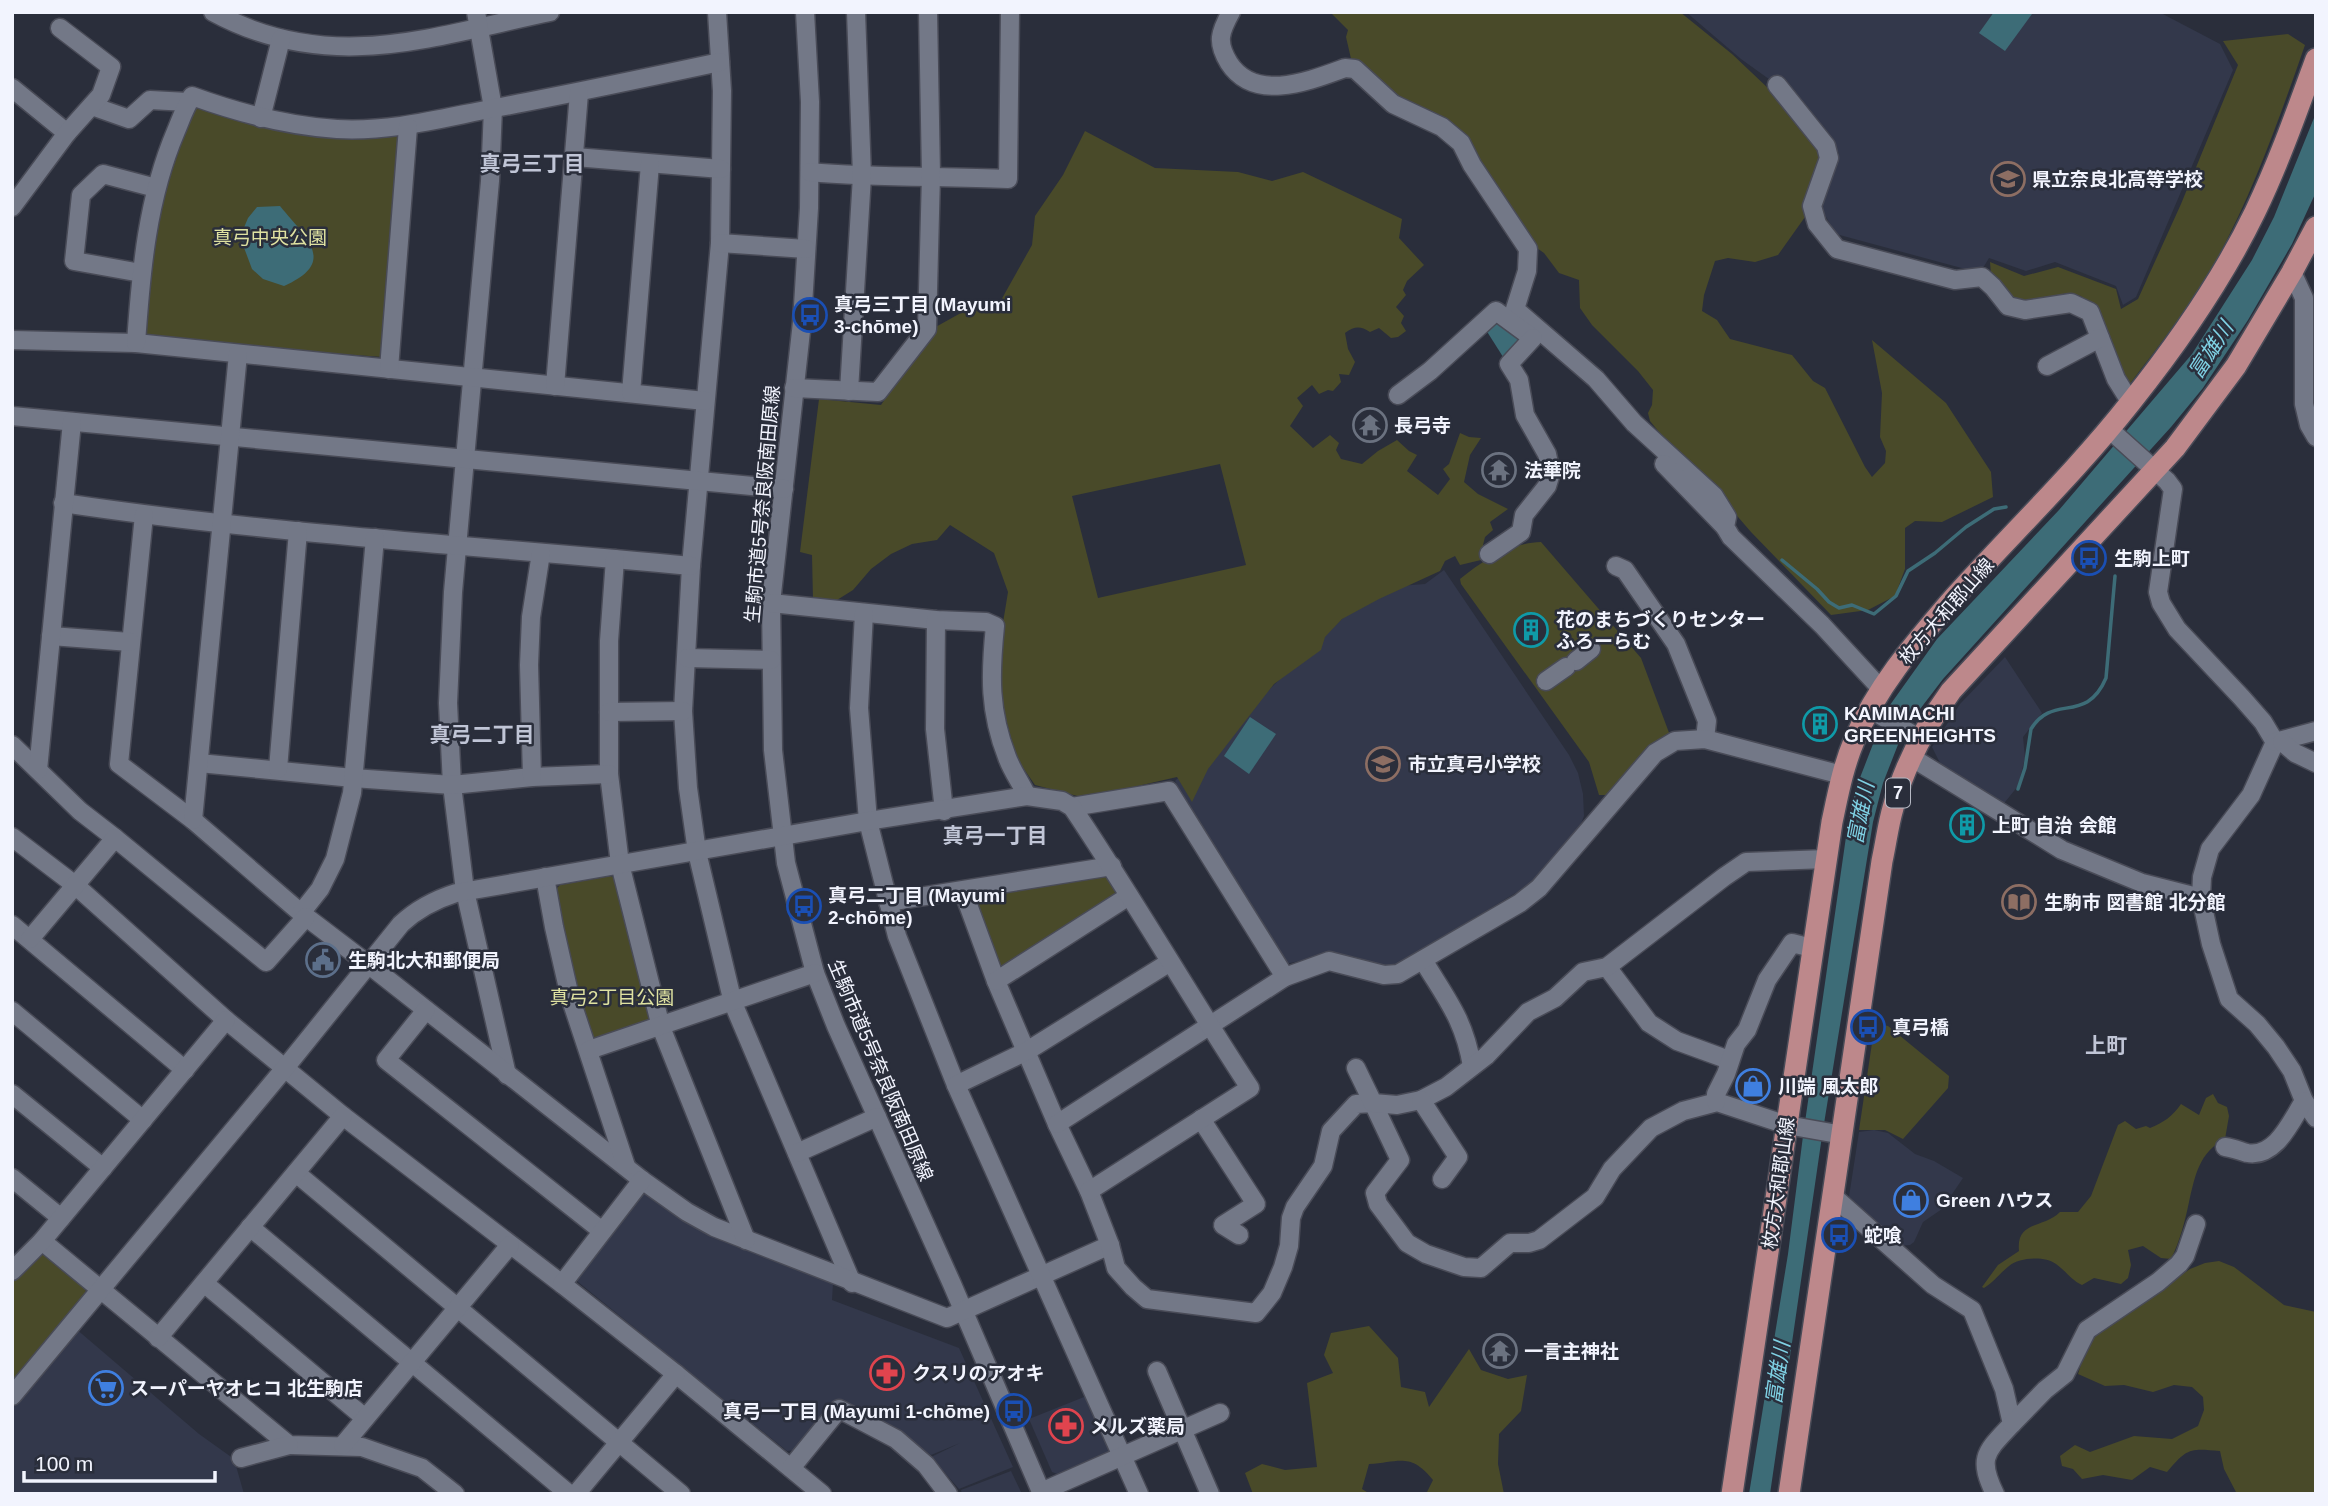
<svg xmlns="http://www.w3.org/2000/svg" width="2328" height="1506" font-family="Helvetica,'Noto Sans JP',sans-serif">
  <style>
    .built { fill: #33384b }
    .green { fill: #494a29; fill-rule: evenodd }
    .water { fill: #3d6c77 }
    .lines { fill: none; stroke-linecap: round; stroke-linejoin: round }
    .stream { stroke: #3d6c77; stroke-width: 3.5 }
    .minor-casing { stroke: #494b57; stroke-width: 21 }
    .major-casing { stroke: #494b57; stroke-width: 24 }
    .minor { stroke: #737887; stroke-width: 18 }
    .major { stroke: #bd888b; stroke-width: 21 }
    .labels { text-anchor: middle; stroke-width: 5; stroke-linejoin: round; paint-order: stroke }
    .shield { fill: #2a2e3b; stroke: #b6b9c4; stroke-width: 2 }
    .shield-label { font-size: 18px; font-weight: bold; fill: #f2f4fe }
    .poi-label { font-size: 19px; font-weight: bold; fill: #f2f4fe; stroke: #2a2e3b; text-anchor: start }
    .park-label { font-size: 19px; fill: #dfe2a1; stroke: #2a2e3b }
    .street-label { font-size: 19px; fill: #f2f4fe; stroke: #2a2e3b }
    .neighbourhood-label { font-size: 21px; font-weight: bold; fill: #c0c5d6; stroke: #2a2e3b }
    .water-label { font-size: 21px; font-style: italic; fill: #7fd1e4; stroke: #2a2e3b }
  </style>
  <rect width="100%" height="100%" fill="#2a2e3b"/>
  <!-- built -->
  <g class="built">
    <polygon points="1686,12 2159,12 2220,44 2233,70 2136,297 2123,305 2116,286 2055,262 2026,271 1989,258 1980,273 1836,234 1819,205 1839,153 1784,90 1741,59"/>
    <polygon points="1444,570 1569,755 1578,773 1583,794 1584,816 1579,829 1529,885 1398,964 1381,966 1356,957 1334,954 1285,964 1175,781 1374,588 1425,584"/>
    <polygon points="2005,657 2042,713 2023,737 2025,758 2018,786 2001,807 1942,767 1932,747 1960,704"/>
    <polygon points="1874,1130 1888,1133 1915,1154 1934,1161 1963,1178 1942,1209 1923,1222 1914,1242 1910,1245 1899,1246 1848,1203 1859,1132"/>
    <polygon points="647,1191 693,1227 833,1283 832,1300 959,1348 1013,1467 959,1489 931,1457 960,1443 931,1455 901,1433 838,1399 797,1450 787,1451 578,1282 575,1272 637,1192"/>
    <polygon points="75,1328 199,1434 234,1459 244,1494 12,1492 12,1404"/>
    <polygon points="1089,1395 1112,1446 1108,1455 1060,1475 1052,1472 1029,1419"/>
    <polygon points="1011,1471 1022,1494 962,1494 961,1490"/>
  </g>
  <!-- green -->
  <g class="green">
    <polygon points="1330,12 1680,12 1732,54 1770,90 1822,151 1825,160 1805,198 1805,217 1778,255 1755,262 1728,258 1715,261 1704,295 1702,311 1717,320 1730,339 1792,355 1813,381 1825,388 1865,467 1872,477 1885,463 1886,451 1880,437 1882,393 1872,340 1946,403 1991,472 1993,497 1942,522 1915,521 1905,528 1905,569 1895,596 1868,610 1831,615 1751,532 1713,488 1678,456 1673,445 1663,437 1650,421 1648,413 1652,405 1653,390 1638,371 1592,325 1580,308 1579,280 1559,273 1544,253 1531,244 1460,150 1396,102 1370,77 1371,70 1352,63 1346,37 1348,30"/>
    <path d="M2288,34L2305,45C2280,117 2254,190 2218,257C2193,303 2160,344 2129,385L2116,366L2096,309L2081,296L2066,293L2038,304H2015L1991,275L1990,262L2024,276L2058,267L2116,289L2121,309L2138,299L2181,204L2238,65L2223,41Z"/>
    <polygon points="193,105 401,134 383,357 143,340 154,228"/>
    <path d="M1085,131L1155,168L1238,172L1272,181L1303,172L1402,219L1399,238L1424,265L1407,281L1403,290L1406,295L1396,307L1404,316L1401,323L1406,331L1398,337L1391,338L1379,328L1370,332C1360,326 1355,326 1345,333L1348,349L1355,362L1349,375L1339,374L1341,382L1333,391L1328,390L1319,394L1312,385L1297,398L1303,406L1290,426L1313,448L1330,435L1339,443L1336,450L1341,459L1362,464L1378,451L1397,440L1409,451L1417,455L1407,471L1438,495L1450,479L1443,469L1449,464L1460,433L1469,437L1481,438L1470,455L1464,482L1478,494L1508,509L1490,522L1493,530L1485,537L1483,545L1488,551L1481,560L1460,565L1455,556L1445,561L1440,571L1379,599L1342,619L1325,637L1321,650L1274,684L1208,769L1192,802L1177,777L1085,798L1035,785L1017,759L1000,698L1001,635L1008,592L994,553L950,525L937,540L912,544L891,554L871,569L853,590L837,600L829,602L813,600L812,555L800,552L819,399L881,405L932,329L986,299L1000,302L1032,245L1035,216L1063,175ZM1220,464L1246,565L1098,598L1072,496Z"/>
    <path d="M1541,542L1641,658L1671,738L1608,795H1599L1589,762L1461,584L1460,579C1483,560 1510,543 1541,542Z"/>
    <path d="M1101,873C1109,879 1115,887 1116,898L1004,969L996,966L972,901L976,894Z"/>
    <polygon points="611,876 617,880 630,944 653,1018 649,1025 598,1042 590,1038 568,959 554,891 560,885"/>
    <polygon points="1875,1023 1888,1026 1949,1076 1948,1088 1903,1139 1885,1130 1859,1130"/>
    <path d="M2213,1094L2218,1103L2227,1107L2229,1116L2225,1139C2199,1152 2195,1176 2189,1202C2185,1221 2180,1241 2171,1259L2161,1258L2143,1246L2128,1250L2131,1265L2128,1278L2121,1284L2094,1278L2082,1285C2071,1280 2066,1271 2056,1264C2045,1256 2020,1257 2009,1266C2000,1273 1994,1282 1984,1288L1982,1287L1998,1265L2019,1251C2016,1220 2043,1229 2060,1212H2078L2091,1196L2118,1125L2125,1121L2136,1129L2146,1126L2150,1128C2163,1123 2173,1116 2181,1104L2199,1115L2206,1098Z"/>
    <polygon points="37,1251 44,1251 85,1284 86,1294 14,1379 12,1280"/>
    <path d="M2219,1261L2234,1267L2284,1305L2316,1312V1494H2237L2224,1469L2220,1451C2190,1448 2187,1448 2167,1472L2150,1467L2132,1480L2103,1475L2082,1479L2073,1469L2062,1466L2060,1456L2075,1445L2090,1452L2134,1436L2172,1439L2198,1426L2204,1410L2203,1397L2192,1387L2174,1385L2153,1392L2124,1385L2105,1386L2078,1374L2087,1345L2099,1332L2190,1269L2205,1263Z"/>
    <path d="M1369,1326L1398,1358L1401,1387L1425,1392L1429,1407L1469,1349L1481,1370L1508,1379L1527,1375L1521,1411L1499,1434L1498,1464L1504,1494H1426L1433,1480C1411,1452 1399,1462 1369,1464L1362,1489L1370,1494H1253L1245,1473L1262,1464L1285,1470L1317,1467L1307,1383L1333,1373L1324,1355L1331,1333Z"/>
  </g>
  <!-- water -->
  <g class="water">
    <polygon points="1994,12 2032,14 2005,51 1979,33"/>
    <polygon points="2316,113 2316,192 2292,244 2248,320 2203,388 2171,427 1943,679 1914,717 1901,737 1883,783 1873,822 1822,1136 1770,1494 1749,1494 1788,1254 1803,1136 1848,823 1856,788 1880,726 1890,705 1937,639 2059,510 2192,354 2252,260 2274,217"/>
    <path d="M280,206C305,237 339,262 284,286L263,279L252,269L240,237L248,218L257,207Z"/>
    <polygon points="1498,319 1524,340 1505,360 1486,330"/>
    <polygon points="1250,717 1276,734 1249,774 1224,756"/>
  </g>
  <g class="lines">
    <!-- stream -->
    <g class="stream">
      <polyline points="1782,560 1817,589 1829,602 1839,608 1852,605 1874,614 1896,596 1908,571 1935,553 1966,527 1994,509 2006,507"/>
      <path d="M2018,789L2025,768L2031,729C2053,693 2086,725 2106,678L2115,576"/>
    </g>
    <!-- minor casing -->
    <g class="minor-casing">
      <g id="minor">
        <path d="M213,12C329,75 430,37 550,12"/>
        <polyline points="476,12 493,108 490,181 453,592 448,703 452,785 465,891 507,1075"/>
        <polyline points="717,12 722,91 720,243 691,566 683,711 688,788 697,852 733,1003 852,1283"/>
        <polyline points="805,12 810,102 809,208 802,322 771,603 773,750 786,863 815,973 836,1026 952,1284 1042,1494"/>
        <path d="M1231,12C1220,32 1216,42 1229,63C1255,103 1309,81 1345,68L1355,69L1393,104L1442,127L1461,143L1472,165L1528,249L1527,271L1515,309L1596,379L1634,423L1714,496L1727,517L1725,527L1731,537L1822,625L1882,690"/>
        <polyline points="1777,85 1826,146 1829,158 1812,206 1817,224 1837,249 1955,280 1982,277 1993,287 2008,306 2025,310 2071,303 2090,312 2116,379 2131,403"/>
        <polyline points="12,88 67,133"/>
        <polyline points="92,106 129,119 150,100 188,102"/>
        <polyline points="261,118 281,39"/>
        <polyline points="575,157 721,169"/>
        <path d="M810,172C876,178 942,176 1008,179L1010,12"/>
        <polyline points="12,207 67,133 101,95 111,67 60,28"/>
        <polyline points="720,243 806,249"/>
        <polyline points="2292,272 2304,298 2304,404 2309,425 2316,437"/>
        <polyline points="141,273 74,261 81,195 103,174 156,188"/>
        <polyline points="12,340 136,343 705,401"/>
        <path d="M136,343C141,271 147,199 176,131C181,119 185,107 192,96C239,113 287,126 337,129C392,132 442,118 495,108C570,94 645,78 720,62"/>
        <polyline points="2047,366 2100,338"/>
        <polyline points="389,369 408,127"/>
        <polyline points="555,386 579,93"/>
        <polyline points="794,388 878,392 927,329 931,175 928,12"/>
        <polyline points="849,391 862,176 856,12"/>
        <polyline points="631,393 650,164"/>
        <polyline points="1398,395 1430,371 1496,311 1530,336"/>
        <polyline points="12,416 784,489"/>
        <polyline points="2109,429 2167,481 2173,489 2158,592 2161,603 2177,629 2242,698 2263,722 2275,742 2251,795 2210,849 2202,877 2201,898 2211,944 2229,999 2257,1024 2276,1047 2292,1071 2304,1101 2316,1118"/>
        <polyline points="1664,464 1725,527"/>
        <path d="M63,503C271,534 482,546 691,566"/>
        <polyline points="144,515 119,764 193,820 301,913 368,964 642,1180 687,1212 714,1227 947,1318 1110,1245"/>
        <polyline points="1489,554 1521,532 1524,515 1547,486 1551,473 1547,454 1525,415 1519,380 1509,364 1533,338"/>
        <polyline points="615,559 609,641 609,774 620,864 661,1027 746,1240"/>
        <polyline points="1616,566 1625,570 1676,644 1707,721 1705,739"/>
        <path d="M771,603L936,620L986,622L995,626C990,675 989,711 1007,757C1012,771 1021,783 1027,796"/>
        <polyline points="864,613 859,708 868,821 897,936 956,1085 1139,1494"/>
        <polyline points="936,620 935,729 944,811"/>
        <polyline points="51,636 130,642"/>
        <polyline points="687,658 771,660"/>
        <polyline points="1576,661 1591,649"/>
        <polyline points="1546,681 1566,667"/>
        <polyline points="1870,709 1920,739"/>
        <polyline points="609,712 683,711"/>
        <polyline points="2275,742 2316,731"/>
        <polyline points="2282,742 2295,753 2316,763"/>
        <polyline points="12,745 80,811 115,838"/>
        <polyline points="1911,757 2062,850 2142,883 2201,898"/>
        <polyline points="199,763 353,778 452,785 532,777 609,774"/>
        <polyline points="278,769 298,531"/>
        <polyline points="38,770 72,422"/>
        <polyline points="532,777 529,665 531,617 541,553"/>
        <polyline points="1072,807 1169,791 1285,977"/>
        <polyline points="193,820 238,354"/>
        <polyline points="12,837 75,885 226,1020 343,1116 562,1284"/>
        <polyline points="545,877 554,927 570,997 626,1166"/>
        <polyline points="963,891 996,981 1057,1124 1089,1191 1110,1245 1116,1268 1133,1287 1147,1299 1256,1313 1272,1293 1283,1267 1289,1246 1291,1218 1295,1207 1323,1166 1331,1131 1356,1104 1373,1103 1400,1160 1375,1193 1378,1204 1407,1243 1426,1254 1464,1267 1481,1268 1510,1243 1529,1243 1539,1240 1595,1197 1612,1169 1651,1128 1683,1111 1717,1102 1787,1125 1843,1135"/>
        <polyline points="888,902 1112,866"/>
        <polyline points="301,913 320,889 335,859 352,793 375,538"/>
        <polyline points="12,925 185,1070"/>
        <polyline points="30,939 115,838 266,962 306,917"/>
        <path d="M1423,960C1447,1000 1464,1019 1472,1066"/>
        <polyline points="1607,967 1649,1023 1677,1041 1729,1060"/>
        <polyline points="996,981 1129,896"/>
        <polyline points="426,1010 386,1060 602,1231"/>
        <polyline points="12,1011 143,1120"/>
        <polyline points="589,1050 815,973"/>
        <polyline points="1356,1068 1373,1103 1397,1105 1421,1100 1446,1087 1486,1056 1528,1012 1555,998 1583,972 1607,967 1724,877 1746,862 1827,859"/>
        <polyline points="956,1085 1027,1051 1170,962"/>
        <polyline points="12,1094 103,1168"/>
        <polyline points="1421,1100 1458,1157 1442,1179"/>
        <polyline points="1716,1102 1716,1094 1726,1074 1736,1044 1747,1030 1767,980 1792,943 1812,948"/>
        <polyline points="1201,1119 1256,1204 1223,1225 1239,1235"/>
        <polyline points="1057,1124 1285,977 1329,961 1384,975 1398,974 1520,903 1539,888 1655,753 1675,741 1705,739 1842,775"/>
        <path d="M2225,1147C2233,1148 2240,1151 2247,1153C2276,1158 2291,1121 2304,1101"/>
        <polyline points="797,1153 877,1117"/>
        <polyline points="296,1173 681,1494"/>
        <polyline points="12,1178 61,1218"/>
        <polyline points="642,1180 562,1284 676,1374 822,1494"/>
        <path d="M1834,1197L1933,1285L1972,1310L2004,1389L2012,1424C1986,1452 1977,1457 1995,1494"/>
        <polyline points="250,1227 569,1494"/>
        <polyline points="42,1241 289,1445 362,1447 422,1468 455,1494"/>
        <polyline points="12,1271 42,1241 226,1020"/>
        <polyline points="204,1283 365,1418"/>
        <polyline points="158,1338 343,1116"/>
        <polyline points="1157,1371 1210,1494"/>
        <path d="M12,1396L285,1068L401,924C417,909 434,900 456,893L868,821L1027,796L1062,801L1072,807C1134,899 1189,995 1250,1088L1089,1191"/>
        <polyline points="2012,1424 2045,1390 2065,1374 2087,1330 2158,1282 2179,1264 2185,1256 2196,1224"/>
        <polyline points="343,1445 510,1245"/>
        <polyline points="241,1458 289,1445"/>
        <polyline points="791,1468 839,1409 896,1439 926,1465 948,1494"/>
        <polyline points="1041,1492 1220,1413"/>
        <polyline points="576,1494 676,1374"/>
      </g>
    </g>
    <!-- major casing -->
    <g class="major-casing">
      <g id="major">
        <path d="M1732,1494L1832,822C1838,794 1843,767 1854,741C1876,688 1913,645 1950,602C2010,535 2076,472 2131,402C2178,343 2222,280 2255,212C2279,162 2297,111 2316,59"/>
        <path d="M1789,1494L1882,861C1886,843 1888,825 1893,808C1904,765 1925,727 1951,691L2175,448L2236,366L2292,272L2316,227"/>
      </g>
    </g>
    <!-- minor -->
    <use href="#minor" class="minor"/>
    <!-- major -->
    <use href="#major" class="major"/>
  </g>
  <!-- icons -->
  <defs>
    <g id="school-ring" transform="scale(1.75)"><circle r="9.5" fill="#2a2e3b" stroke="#8d6e63" stroke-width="1.5"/><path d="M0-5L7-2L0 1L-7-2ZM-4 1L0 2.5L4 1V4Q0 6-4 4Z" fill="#8d6e63"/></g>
    <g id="bus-ring" transform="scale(1.75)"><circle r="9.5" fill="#2a2e3b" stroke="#1a4fb4" stroke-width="1.5"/><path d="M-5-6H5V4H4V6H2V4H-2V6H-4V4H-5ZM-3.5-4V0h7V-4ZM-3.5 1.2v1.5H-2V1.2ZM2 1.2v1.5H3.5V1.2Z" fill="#1a4fb4"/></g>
    <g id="temple-ring" transform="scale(1.75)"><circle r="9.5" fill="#2a2e3b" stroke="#6b7280" stroke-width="1.5"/><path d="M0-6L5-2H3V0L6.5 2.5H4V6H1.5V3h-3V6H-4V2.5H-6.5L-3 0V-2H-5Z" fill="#6b7280"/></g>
    <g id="building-ring" transform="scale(1.75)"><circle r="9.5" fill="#2a2e3b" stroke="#0f9aa8" stroke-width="1.5"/><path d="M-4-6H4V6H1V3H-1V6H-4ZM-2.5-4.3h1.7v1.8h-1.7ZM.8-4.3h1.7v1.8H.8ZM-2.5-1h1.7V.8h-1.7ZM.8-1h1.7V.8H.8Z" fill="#0f9aa8"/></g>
    <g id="library-ring" transform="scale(1.75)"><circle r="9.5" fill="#2a2e3b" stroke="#8d6e63" stroke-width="1.5"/><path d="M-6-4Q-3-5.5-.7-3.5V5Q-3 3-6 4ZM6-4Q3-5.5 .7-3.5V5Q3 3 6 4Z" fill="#8d6e63"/></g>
    <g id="civic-ring" transform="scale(1.75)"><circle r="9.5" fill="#2a2e3b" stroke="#5c6f8a" stroke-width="1.5"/><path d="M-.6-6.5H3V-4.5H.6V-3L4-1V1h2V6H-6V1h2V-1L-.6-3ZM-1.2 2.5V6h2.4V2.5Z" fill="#5c6f8a"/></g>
    <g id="shop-ring" transform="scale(1.75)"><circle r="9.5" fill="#2a2e3b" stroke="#3f7fe0" stroke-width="1.5"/><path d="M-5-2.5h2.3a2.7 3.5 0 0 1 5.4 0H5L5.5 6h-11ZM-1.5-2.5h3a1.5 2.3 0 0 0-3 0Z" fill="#3f7fe0"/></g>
    <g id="pharmacy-ring" transform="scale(1.75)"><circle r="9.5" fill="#2a2e3b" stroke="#e0444e" stroke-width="1.5"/><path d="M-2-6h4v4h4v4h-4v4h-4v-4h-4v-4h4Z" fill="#e0444e"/></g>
    <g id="supermarket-ring" transform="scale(1.75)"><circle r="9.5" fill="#2a2e3b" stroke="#3f7fe0" stroke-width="1.5"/><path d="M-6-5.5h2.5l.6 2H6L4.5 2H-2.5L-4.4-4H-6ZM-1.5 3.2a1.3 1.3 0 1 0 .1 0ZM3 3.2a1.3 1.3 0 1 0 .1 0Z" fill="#3f7fe0"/></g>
  </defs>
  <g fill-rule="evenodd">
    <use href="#school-ring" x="2008" y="179"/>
    <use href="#bus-ring" x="810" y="315"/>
    <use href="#temple-ring" x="1370" y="425"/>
    <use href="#temple-ring" x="1499" y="470"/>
    <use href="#bus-ring" x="2089" y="558"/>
    <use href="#building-ring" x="1531" y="630"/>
    <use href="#building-ring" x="1820" y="724"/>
    <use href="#school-ring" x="1383" y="764"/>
    <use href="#building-ring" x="1967" y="825"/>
    <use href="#library-ring" x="2019" y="902"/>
    <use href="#bus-ring" x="804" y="906"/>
    <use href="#civic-ring" x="323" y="960"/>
    <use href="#bus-ring" x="1868" y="1027"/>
    <use href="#shop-ring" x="1753" y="1086"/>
    <use href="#shop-ring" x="1911" y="1200"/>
    <use href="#bus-ring" x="1839" y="1235"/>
    <use href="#temple-ring" x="1500" y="1351"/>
    <use href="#pharmacy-ring" x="887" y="1373"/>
    <use href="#supermarket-ring" x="106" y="1388"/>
    <use href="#bus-ring" x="1014" y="1411"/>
    <use href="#pharmacy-ring" x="1066" y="1426"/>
  </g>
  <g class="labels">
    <!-- shield labels -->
    <rect class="shield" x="1886" y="778.5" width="24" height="29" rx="5"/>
    <g class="shield-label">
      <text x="1898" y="799">7</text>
    </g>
    <!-- poi labels -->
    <g class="poi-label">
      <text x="2032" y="186">県立奈良北高等学校</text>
      <text x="834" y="311">真弓三丁目 (Mayumi<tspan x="834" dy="22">3-chōme)</tspan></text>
      <text x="1394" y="432">長弓寺</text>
      <text x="1524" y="477">法華院</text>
      <text x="2114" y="565">生駒上町</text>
      <text x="1556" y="626">花のまちづくりセンター<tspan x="1556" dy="22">ふろーらむ</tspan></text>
      <text x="1844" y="720">KAMIMACHI<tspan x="1844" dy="22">GREENHEIGHTS</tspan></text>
      <text x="1408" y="771">市立真弓小学校</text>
      <text x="1992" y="832">上町 自治 会館</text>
      <text x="828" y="902">真弓二丁目 (Mayumi<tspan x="828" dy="22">2-chōme)</tspan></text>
      <text x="2044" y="909">生駒市 図書館 北分館</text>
      <text x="348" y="967">生駒北大和郵便局</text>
      <text x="1892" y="1034">真弓橋</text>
      <text x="1778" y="1093">川端 風太郎</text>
      <text x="1936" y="1207">Green ハウス</text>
      <text x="1864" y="1242">蛇喰</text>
      <text x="1524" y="1358">一言主神社</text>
      <text x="912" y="1380">クスリのアオキ</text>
      <text x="130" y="1395">スーパーヤオヒコ 北生駒店</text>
      <text x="990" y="1418" text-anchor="end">真弓一丁目 (Mayumi 1-chōme)</text>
      <text x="1090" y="1433">メルズ薬局</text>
    </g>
    <!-- park labels -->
    <g class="park-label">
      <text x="270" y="244">真弓中央公園</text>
      <text x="612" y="1004">真弓2丁目公園</text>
    </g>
    <!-- street labels -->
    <g class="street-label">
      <text transform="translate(762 504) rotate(-85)" y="7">生駒市道5号奈良阪南田原線</text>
      <text transform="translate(1946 611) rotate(-49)" y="7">枚方大和郡山線</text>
      <text transform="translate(881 1070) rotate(67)" y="7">生駒市道5号奈良阪南田原線</text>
      <text transform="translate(1778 1183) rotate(-82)" y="7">枚方大和郡山線</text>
    </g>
    <!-- neighbourhood labels -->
    <g class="neighbourhood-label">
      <text x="532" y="171">真弓三丁目</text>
      <text x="482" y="742">真弓二丁目</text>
      <text x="995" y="843">真弓一丁目</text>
      <text x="2106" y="1053">上町</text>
    </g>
    <!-- water labels -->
    <g class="water-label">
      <text transform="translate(2211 350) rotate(-57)" y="7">富雄川</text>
      <text transform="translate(1861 813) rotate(-79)" y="7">富雄川</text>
      <text transform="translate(1778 1373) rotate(-82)" y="7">富雄川</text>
    </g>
  </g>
  <!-- border -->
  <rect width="2328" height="1506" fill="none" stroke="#f2f4fe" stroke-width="28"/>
  <!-- scale -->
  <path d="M24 1471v10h191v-10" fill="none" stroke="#f2f4fe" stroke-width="3.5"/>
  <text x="35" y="1471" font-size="21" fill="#f2f4fe" stroke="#2a2e3b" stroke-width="5" paint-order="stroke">100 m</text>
</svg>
